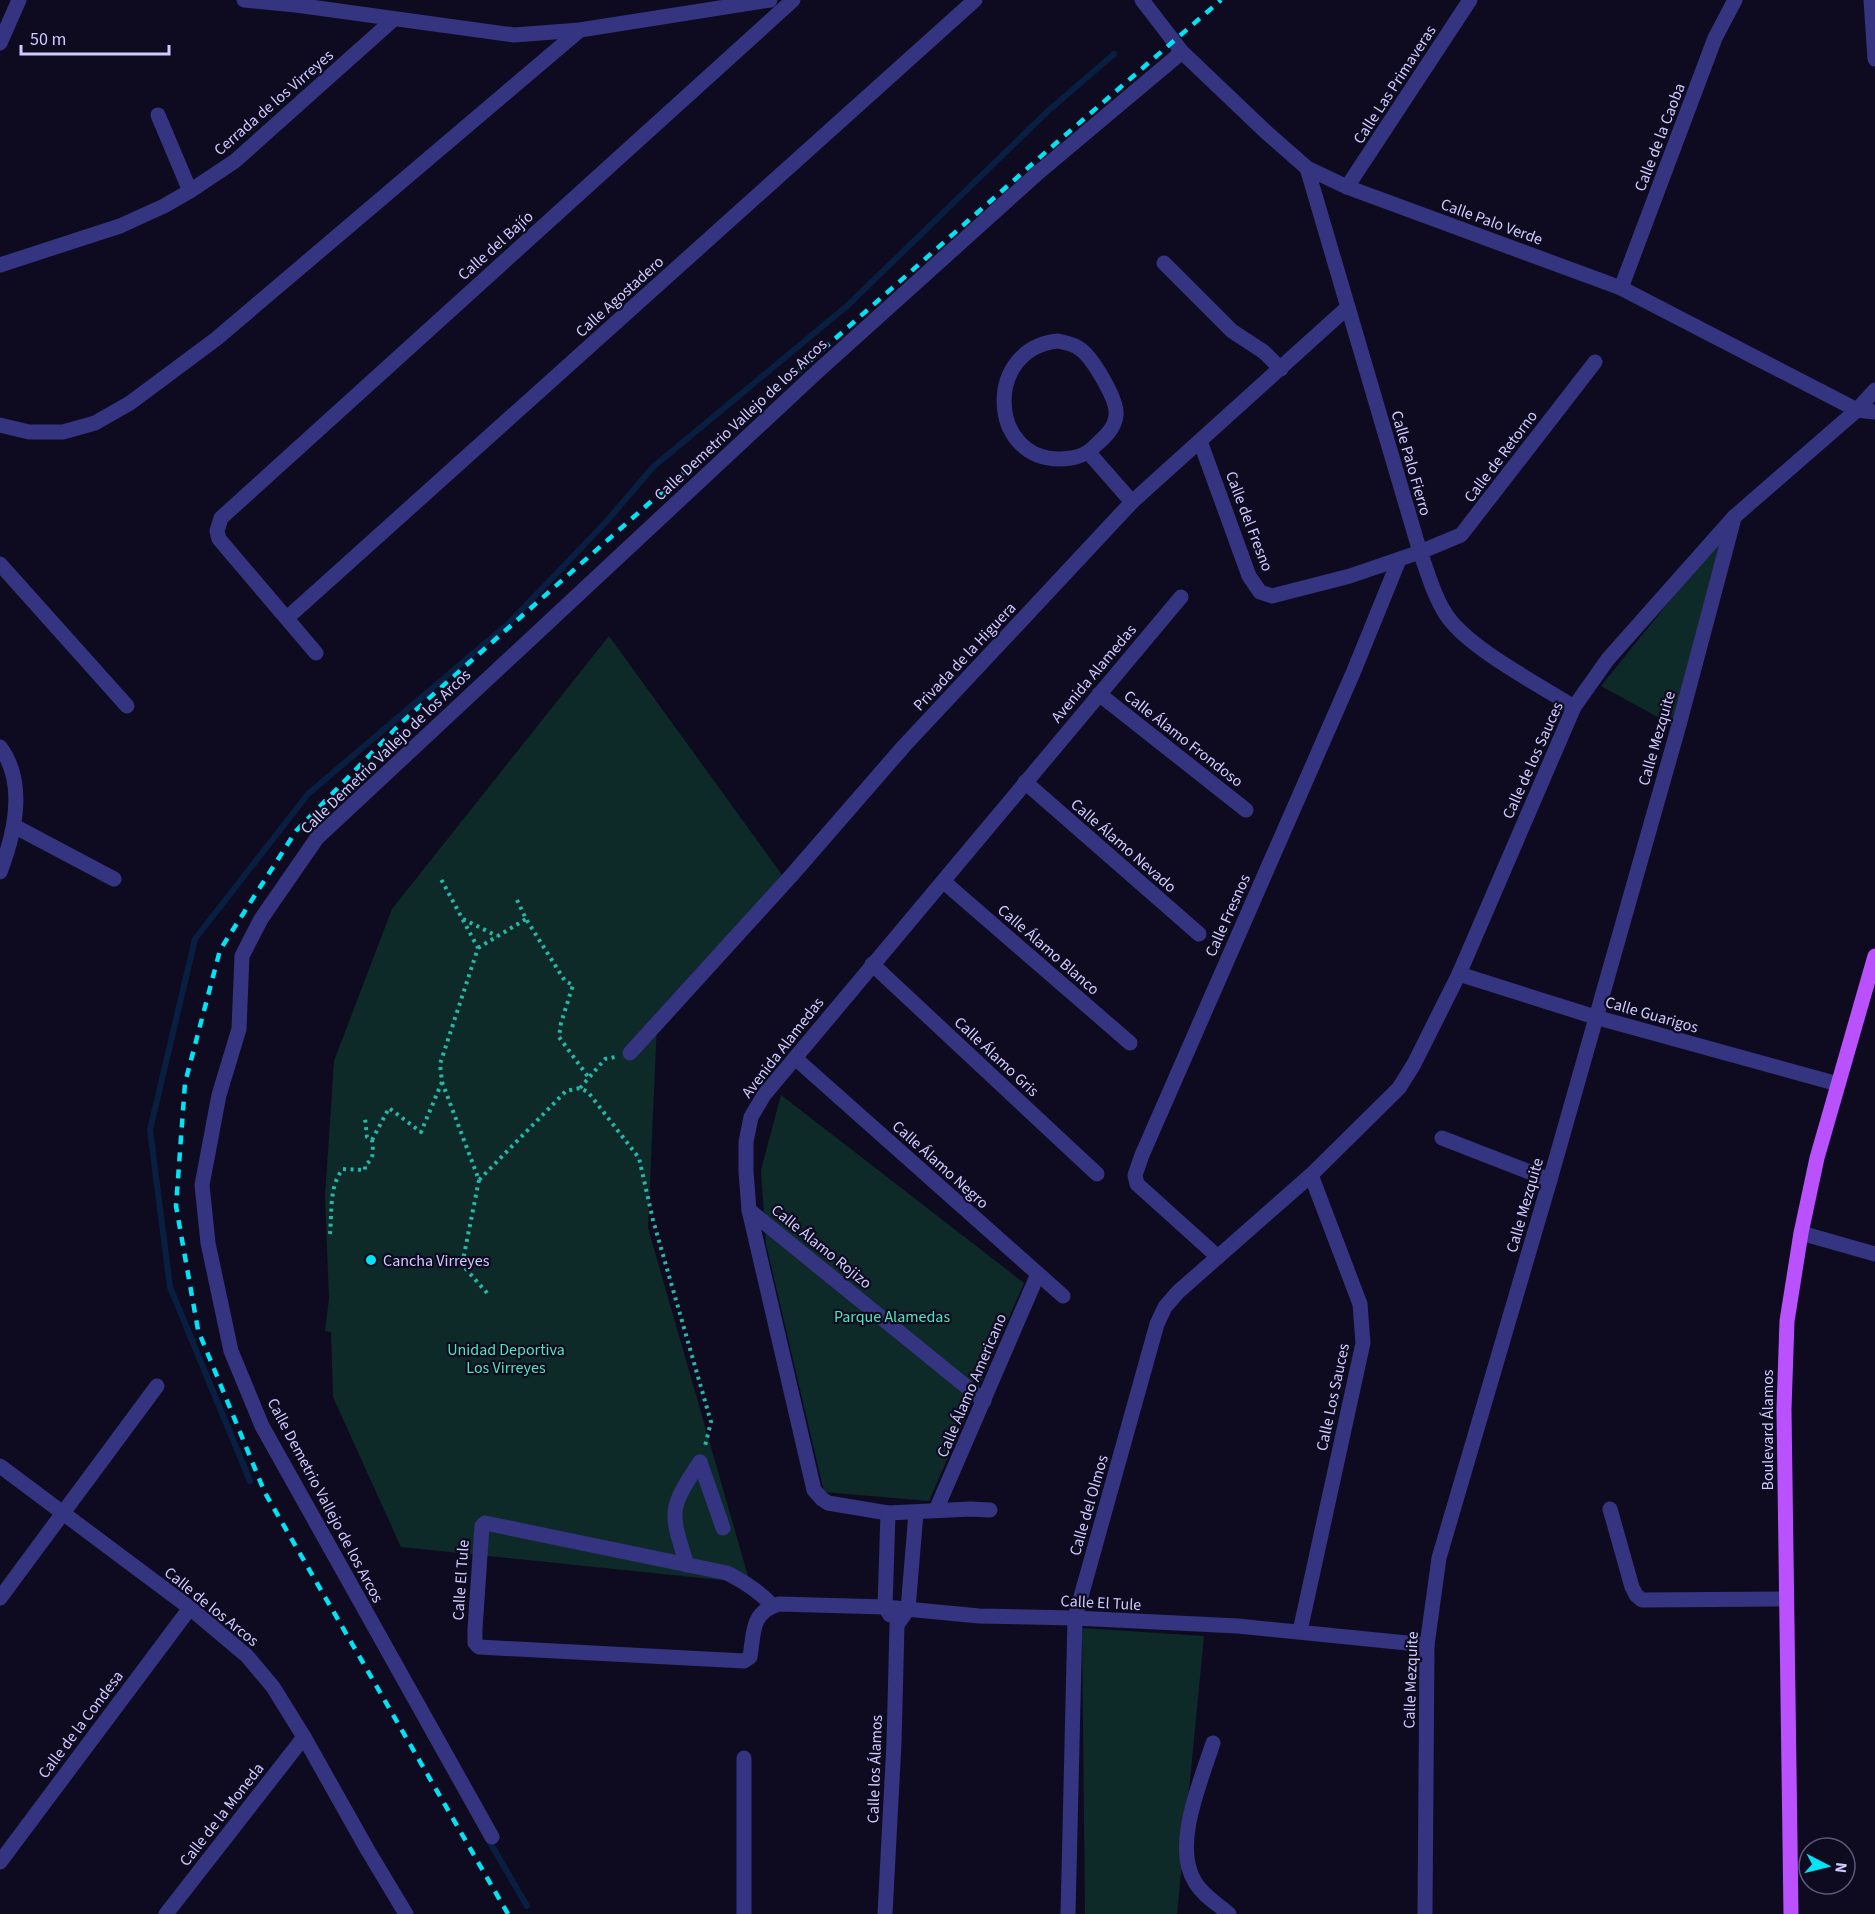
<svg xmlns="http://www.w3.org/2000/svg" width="1875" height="1914" font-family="'Source Sans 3',sans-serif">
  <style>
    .green { fill: #0e2a28 }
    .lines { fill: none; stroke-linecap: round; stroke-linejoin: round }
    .stream { stroke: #081f42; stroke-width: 6 }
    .path { stroke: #27b6a9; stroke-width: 4; stroke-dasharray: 3 4.5; stroke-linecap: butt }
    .minor { stroke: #343481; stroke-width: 15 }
    .major { stroke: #b951ff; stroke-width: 15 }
    .rail { stroke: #00e4f5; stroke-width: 4.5; stroke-dasharray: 9 8; stroke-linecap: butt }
    .poi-dot { fill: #00e4f5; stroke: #0e0b20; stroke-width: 2 }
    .labels { text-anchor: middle; stroke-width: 4.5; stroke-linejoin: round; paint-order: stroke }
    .street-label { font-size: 16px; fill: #cfcaff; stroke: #0e0b20 }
    .poi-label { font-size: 16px; fill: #cfcaff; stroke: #0e0b20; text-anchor: start }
    .park-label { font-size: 16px; fill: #50e5bb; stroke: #0e0b20 }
  </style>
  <rect width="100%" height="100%" fill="#0e0b20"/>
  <!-- green -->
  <g class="green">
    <polygon points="1727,530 1674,726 1601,686"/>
    <polygon points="609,636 788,883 657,1023 648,1228 750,1583 401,1547 333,1397 331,1332 325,1331 329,1299 325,1197 334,1061 392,909"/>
    <polygon points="781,1095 1024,1283 929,1501 824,1492 766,1244 761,1170"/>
    <polygon points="1082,1628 1204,1636 1177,1914 1085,1914"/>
  </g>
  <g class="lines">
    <!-- stream -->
    <g class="stream">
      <polyline points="250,1481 170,1287 150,1130 195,939 308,794 509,623 606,522 653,467 847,306 1048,111 1114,54"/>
      <polyline points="488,1839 527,1906"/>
    </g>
    <!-- path -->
    <g class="path">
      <polyline points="517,900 526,919 565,981 573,985 561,1023 559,1037 589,1078"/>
      <polyline points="463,919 497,936"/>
      <polyline points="478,948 526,919"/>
      <polyline points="442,1082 479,1180 566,1091 580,1088 588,1092 639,1158 653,1220 711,1422 705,1446"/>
      <polyline points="580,1088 605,1059 615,1057"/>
      <polyline points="372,1140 389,1108 421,1132 442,1082 440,1064 478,948 441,879"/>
      <polyline points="479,1180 463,1260 466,1269 488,1294"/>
      <path d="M330,1234C332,1213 329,1185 343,1169L365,1170V1165C375,1158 373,1151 372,1140L367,1137L365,1118"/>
    </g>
    <!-- minor -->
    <g class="minor">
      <polyline points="244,0 296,5 514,35 580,30 770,0"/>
      <polyline points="1142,0 1182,52 1266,132 1307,168 1347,187 1621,288 1857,410 1875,412"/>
      <polyline points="1871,0 1875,59"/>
      <polyline points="0,43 19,0"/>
      <polyline points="158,115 190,191"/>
      <path d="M1307,168L1420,552C1428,573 1434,597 1447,616C1470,649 1538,684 1574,707"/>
      <polyline points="1347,187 1470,0"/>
      <polyline points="1164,263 1232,331 1264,352 1281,369"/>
      <polyline points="0,265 120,226 164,206 190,191 235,161 394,19"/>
      <polyline points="1621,288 1715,38 1735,0"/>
      <path d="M1058,341C1066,343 1074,344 1080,349C1092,357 1118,400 1116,415C1115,428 1105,437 1096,445C1086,456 1074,459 1059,459C988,459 984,348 1058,341Z"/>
      <polyline points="0,425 29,432 63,432 95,423 130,403 216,339 580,30"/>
      <polyline points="1200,441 1249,576 1260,592 1272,596 1350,576 1420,552 1461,535 1595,362"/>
      <polyline points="1089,453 1132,502"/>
      <polyline points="0,564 127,706"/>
      <polyline points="287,618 975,0"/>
      <polyline points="316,653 219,539 217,531 221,518 793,0"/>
      <polyline points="1099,694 1246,810"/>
      <path d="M0,747C27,783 15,833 0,872"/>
      <polyline points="1025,782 1199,934"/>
      <polyline points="14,826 114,879"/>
      <polyline points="944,882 1130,1043"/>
      <polyline points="872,964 1097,1174"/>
      <polyline points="1459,974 1595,1017 1838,1084"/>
      <polyline points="630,1053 791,876 904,746 1132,502 1348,307"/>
      <polyline points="795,1058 1063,1296"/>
      <polyline points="1442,1138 1550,1180"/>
      <polyline points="749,1210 984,1401"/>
      <polyline points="1801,1233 1875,1254"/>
      <polyline points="1218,1257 1137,1184 1135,1175 1142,1155 1353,673 1399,560"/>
      <polyline points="700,1462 723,1528"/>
      <polyline points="0,1466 190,1608 247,1656 273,1687 304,1737 367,1849 406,1914"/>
      <polyline points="1610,1509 1632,1587 1636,1595 1642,1600 1786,1599"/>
      <polyline points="936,1510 1038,1274"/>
      <polyline points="990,1510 971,1509 888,1513 828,1503 822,1499 814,1490 749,1210 746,1172 746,1142 751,1117 764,1095 1181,597"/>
      <polyline points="888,1513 885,1607 890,1615"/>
      <path d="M687,1565C670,1511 668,1510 700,1462"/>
      <polyline points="0,1598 157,1386"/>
      <path d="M773,1606C759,1591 745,1582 727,1573L485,1523L482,1526L475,1629V1643L479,1647L744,1661L750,1657C754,1632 751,1612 779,1604L885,1607L979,1616L1075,1618L1238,1626L1427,1645"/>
      <polyline points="1300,1631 1363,1343 1360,1304 1311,1175"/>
      <path d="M1213,1743C1201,1781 1172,1846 1195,1882C1203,1896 1218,1904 1229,1914"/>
      <polyline points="492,1837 262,1426 231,1351 208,1243 202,1185 219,1095 239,1029 242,956 261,919 317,838 818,371 1039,172 1182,52"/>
      <polyline points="0,1862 190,1608"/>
      <polyline points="166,1914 304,1737"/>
      <polyline points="744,1914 744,1758"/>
      <polyline points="885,1914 894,1743 897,1625 908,1609 916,1513"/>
      <polyline points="1068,1914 1075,1618 1157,1324 1165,1307 1178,1292 1311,1175 1399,1088 1414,1064 1459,974 1574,707 1608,659 1734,517 1857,410 1875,390"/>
      <polyline points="1425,1914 1427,1645 1439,1558 1550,1180 1679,725 1733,522"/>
    </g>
    <!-- major -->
    <polyline class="major" points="1791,1914 1784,1409 1787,1321 1801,1233 1817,1158 1875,956"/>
    <!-- rail -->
    <polyline class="rail" points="508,1914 265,1493 198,1330 176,1206 185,1083 220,950 296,831 401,723 1047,151 1221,0"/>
  </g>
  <!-- markers -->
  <circle class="poi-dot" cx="371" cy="1260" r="6"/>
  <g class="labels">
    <!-- street labels -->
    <g class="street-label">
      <text transform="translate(1394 84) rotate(-57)" y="6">Calle Las Primaveras</text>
      <text transform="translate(273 102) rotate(-41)" y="6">Cerrada de los Virreyes</text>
      <text transform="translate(1659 137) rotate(-69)" y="6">Calle de la Caoba</text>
      <text transform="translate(1492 221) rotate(20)" y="6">Calle Palo Verde</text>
      <text transform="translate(495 245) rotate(-42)" y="6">Calle del Bajío</text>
      <text transform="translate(619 296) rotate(-42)" y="6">Calle Agostadero</text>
      <text transform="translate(740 419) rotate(-43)" y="6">Calle Demetrio Vallejo de los Arcos</text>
      <text transform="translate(1500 456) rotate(-53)" y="6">Calle de Retorno</text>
      <text transform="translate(1412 463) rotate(74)" y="6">Calle Palo Fierro</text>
      <text transform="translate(1250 521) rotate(69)" y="6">Calle del Fresno</text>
      <text transform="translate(964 656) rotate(-47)" y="6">Privada de la Higuera</text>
      <text transform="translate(1093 673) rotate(-50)" y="6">Avenida Alamedas</text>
      <text transform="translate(1184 738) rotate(38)" y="6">Calle Álamo Frondoso</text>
      <text transform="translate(1656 738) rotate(-74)" y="6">Calle Mezquite</text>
      <text transform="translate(385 751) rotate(-44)" y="6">Calle Demetrio Vallejo de los Arcos</text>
      <text transform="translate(1532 760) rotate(-66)" y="6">Calle de los Sauces</text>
      <text transform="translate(1124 845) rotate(41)" y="6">Calle Álamo Nevado</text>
      <text transform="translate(1227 915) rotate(-66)" y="6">Calle Fresnos</text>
      <text transform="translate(1049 949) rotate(41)" y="6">Calle Álamo Blanco</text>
      <text transform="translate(1652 1014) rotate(16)" y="6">Calle Guarigos</text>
      <text transform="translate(782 1047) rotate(-52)" y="6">Avenida Alamedas</text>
      <text transform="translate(997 1056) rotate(43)" y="6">Calle Álamo Gris</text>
      <text transform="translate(941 1164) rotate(42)" y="6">Calle Álamo Negro</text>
      <text transform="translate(1524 1205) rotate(-74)" y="6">Calle Mezquite</text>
      <text transform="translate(822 1246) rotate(39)" y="6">Calle Álamo Rojizo</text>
      <text transform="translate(971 1385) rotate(-67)" y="6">Calle Álamo Americano</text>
      <text transform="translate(1332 1397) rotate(-78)" y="6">Calle Los Sauces</text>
      <text transform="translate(1767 1430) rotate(-90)" y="6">Boulevard Álamos</text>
      <text transform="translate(326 1500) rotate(62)" y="6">Calle Demetrio Vallejo de los Arcos</text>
      <text transform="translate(1088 1505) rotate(-74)" y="6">Calle del Olmos</text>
      <text transform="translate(460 1580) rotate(-86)" y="6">Calle El Tule</text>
      <text transform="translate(1101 1602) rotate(3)" y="6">Calle El Tule</text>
      <text transform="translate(212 1606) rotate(39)" y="6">Calle de los Arcos</text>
      <text transform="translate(1410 1680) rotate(-88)" y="6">Calle Mezquite</text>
      <text transform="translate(80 1724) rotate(-53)" y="6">Calle de la Condesa</text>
      <text transform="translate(874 1769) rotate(-88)" y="6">Calle los Álamos</text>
      <text transform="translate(221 1814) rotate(-52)" y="6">Calle de la Moneda</text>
    </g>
    <!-- poi labels -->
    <g class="poi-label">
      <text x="383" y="1266">Cancha Virreyes</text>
    </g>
    <!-- park labels -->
    <g class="park-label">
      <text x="892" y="1322">Parque Alamedas</text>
      <text x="506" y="1355">Unidad Deportiva<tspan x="506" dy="18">Los Virreyes</tspan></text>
    </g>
  </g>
  <!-- north arrow -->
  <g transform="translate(1827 1866) rotate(97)"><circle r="28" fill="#0e0b20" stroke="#5b5779" stroke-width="1.5"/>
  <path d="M0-4.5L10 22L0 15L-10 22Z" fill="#00e4f5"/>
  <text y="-9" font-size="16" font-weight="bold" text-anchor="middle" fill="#cfcaff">N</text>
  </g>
  <!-- scale -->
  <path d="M21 45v9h148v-9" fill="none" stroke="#cfcaff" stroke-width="3"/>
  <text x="30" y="45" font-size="18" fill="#cfcaff" stroke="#0e0b20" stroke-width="4.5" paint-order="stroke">50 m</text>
</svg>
